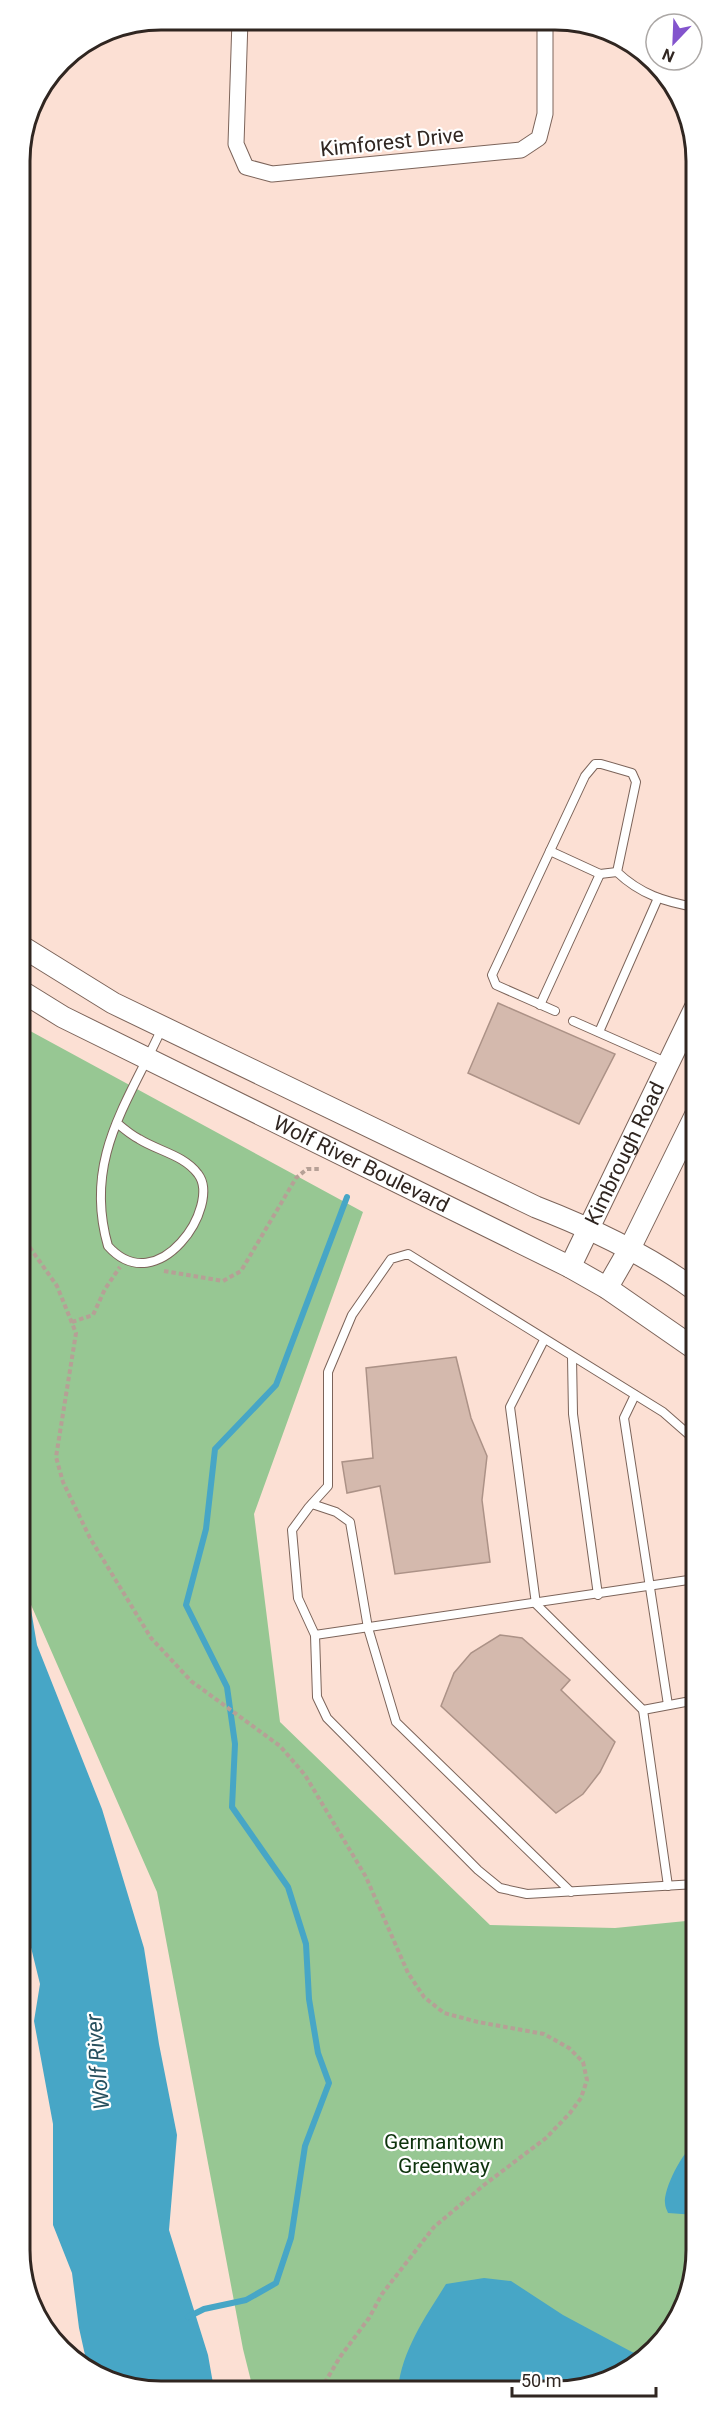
<svg xmlns="http://www.w3.org/2000/svg" width="716" height="2411" font-family="Roboto,sans-serif">
  <style>
    .green { fill: #97c793 }
    .water { fill: #47a6c6 }
    .lines { fill: none; stroke-linecap: round; stroke-linejoin: round }
    .stream { stroke: #47a6c6; stroke-width: 6 }
    .building { fill: #d4b9ad; stroke: #ac9287; stroke-width: 1.5 }
    .lane-casing { stroke: #7c645a; stroke-width: 10 }
    .street-casing { stroke: #7c645a; stroke-width: 17 }
    .secondary-casing { stroke: #7c645a; stroke-width: 23 }
    .path { stroke: #b6a096; stroke-width: 4; stroke-dasharray: 4.5 3; stroke-linecap: butt }
    .lane { stroke: #fff; stroke-width: 8 }
    .street { stroke: #fff; stroke-width: 15 }
    .secondary { stroke: #fff; stroke-width: 21 }
    .labels { text-anchor: middle; stroke-width: 4.5; stroke-linejoin: round; paint-order: stroke }
    .street-label { font-size: 21px; fill: #302621; stroke: #fff }
    .park-label { font-size: 21px; fill: #0e340d; stroke: #fff }
    .water-label { font-size: 22px; font-style: italic; fill: #27505e; stroke: #fff }
    .rim { fill: none; stroke: #302621; stroke-width: 3 }
  </style>
  <rect width="100%" height="100%" fill="#fce0d4"/>
  <!-- green -->
  <polygon class="green" points="21,1026 363,1212 254,1514 280,1722 490,1925 615,1928 696,1920 696,2259 686,2304 661,2343 625,2373 582,2389 253,2389 243,2349 157,1892 21,1582"/>
  <!-- water -->
  <g class="water">
    <polygon points="21,1573 26,1580 37,1645 102,1809 144,1948 159,2044 177,2135 169,2230 208,2355 214,2389 133,2389 87,2364 79,2328 72,2273 53,2225 53,2124 34,2021 40,1984 22,1911"/>
    <path d="M696,2144V2215L668,2213C667,2210 665,2207 665,2203C663,2190 683,2149 696,2144Z"/>
    <path d="M484,2278L511,2281L563,2315L632,2352L645,2356L625,2373L582,2389H398C402,2350 426,2316 446,2284Z"/>
  </g>
  <g class="lines">
    <!-- stream -->
    <polyline class="stream" points="188,2317 204,2309 246,2300 276,2283 291,2238 305,2146 329,2083 318,2053 309,1999 306,1944 288,1887 232,1807 235,1744 227,1687 186,1605 206,1529 215,1449 276,1385 347,1197"/>
  </g>
  <!-- building -->
  <g class="building">
    <polygon points="498,1003 615,1054 579,1124 468,1073"/>
    <polygon points="456,1357 471,1418 487,1456 482,1500 490,1562 395,1574 380,1486 347,1493 342,1462 373,1458 366,1368"/>
    <polygon points="500,1635 522,1638 570,1680 561,1690 615,1742 600,1772 583,1794 556,1813 441,1706 454,1673 471,1653"/>
  </g>
  <g class="lines">
    <!-- lane casing -->
    <g class="lane-casing">
      <g id="lane">
        <polyline points="550,851 600,874 617,872"/>
        <polyline points="540,1005 600,874"/>
        <path d="M555,1011L496,985L492,975L585,776L595,764H601L632,773L636,782L617,872C640,894 665,902 695,907"/>
        <polyline points="573,1021 668,1063"/>
        <polyline points="599,1032 658,898"/>
        <path d="M117,1123C124,1129 131,1135 139,1139C158,1151 184,1155 198,1174C222,1205 158,1302 108,1246C83,1159 128,1103 162,1028"/>
        <polyline points="544,1340 510,1407 536,1604 643,1710 668,1886"/>
        <polyline points="572,1357 573,1414 598,1595"/>
        <polyline points="635,1395 624,1418 668,1705"/>
        <polyline points="692,1437 691,1460 695,1487"/>
        <polyline points="695,1440 663,1412 408,1254 391,1259 352,1315 328,1372 328,1486 309,1507 292,1530 298,1598 315,1635 695,1579"/>
        <polyline points="312,1504 336,1512 350,1522 368,1628 396,1722 571,1892"/>
        <polyline points="315,1635 317,1697 327,1718 478,1870 500,1888 527,1894 696,1884"/>
        <polyline points="643,1710 696,1700"/>
      </g>
    </g>
    <!-- street casing -->
    <g class="street-casing">
      <polyline id="street" points="240,20 236,144 246,167 272,174 521,150 539,138 545,114 545,22"/>
    </g>
    <!-- secondary casing -->
    <g class="secondary-casing">
      <g id="secondary">
        <path d="M21,946L113,1003L536,1207C593,1229 646,1254 695,1290"/>
        <path id="s1" d="M21,991L63,1017L570,1267L607,1288L695,1349"/>
        <path id="s2" d="M570,1267L695,1008"/>
        <polyline points="607,1288 630,1248 695,1116"/>
      </g>
    </g>
    <!-- path -->
    <g class="path">
      <polyline points="21,1235 57,1286 76,1333 56,1457 63,1482 90,1538 151,1638 191,1681 280,1746 305,1775 366,1877 408,1973 424,1997 444,2013 478,2022 544,2034 569,2048 583,2062 587,2080 581,2098 570,2113 546,2138 484,2185 434,2227 382,2294 369,2318 340,2357 321,2389"/>
      <polyline points="164,1271 223,1281 241,1271 296,1178 307,1169 320,1169"/>
      <polyline points="72,1322 93,1315 105,1289 120,1267"/>
      <polyline points="22,2243 32,2296"/>
    </g>
    <!-- lane -->
    <use href="#lane" class="lane"/>
    <!-- street -->
    <use href="#street" class="street"/>
    <!-- secondary -->
    <use href="#secondary" class="secondary"/>
  </g>
  <g class="labels">
    <!-- street labels -->
    <g class="street-label">
      <text transform="translate(392 142) rotate(-6)" y="7">Kimforest Drive</text>
      <text dy="7" stroke="none"><textPath href="#s2" startOffset="126">Kimbrough Road</textPath></text>
      <text dy="7" stroke="none"><textPath href="#s1" startOffset="382">Wolf River Boulevard</textPath></text>
    </g>
    <!-- park labels -->
    <g class="park-label">
      <text x="444" y="2149">Germantown<tspan x="444" dy="24">Greenway</tspan></text>
    </g>
    <!-- water labels -->
    <g class="water-label">
      <text transform="translate(97 2062) rotate(-95)" y="8">Wolf River</text>
    </g>
  </g>
  <!-- crop -->
  <path d="M0 0H716V2411H0ZM161 30H555A131 131 0 0 1 686 161V2250A131 131 0 0 1 555 2381H161A131 131 0 0 1 30 2250V161A131 131 0 0 1 161 30Z" fill="#fff" fill-rule="evenodd"/>
  <path class="rim" d="M161 30H555A131 131 0 0 1 686 161V2250A131 131 0 0 1 555 2381H161A131 131 0 0 1 30 2250V161A131 131 0 0 1 161 30Z"/>
  <!-- north arrow -->
  <g transform="translate(674 42) rotate(203)"><circle r="28" fill="#ffffff" stroke="#aca8a6" stroke-width="1.5"/>
  <path d="M0-4.5L10 22L0 15L-10 22Z" fill="#8354cd"/>
  <text y="-9" font-size="16" font-weight="bold" text-anchor="middle" fill="#302621">N</text>
  </g>
  <!-- scale -->
  <path d="M512 2387v9h144v-9" fill="none" stroke="#302621" stroke-width="3"/>
  <text x="521" y="2387" font-size="18" fill="#302621" stroke="#ffffff" stroke-width="4.5" paint-order="stroke">50 m</text>
</svg>
